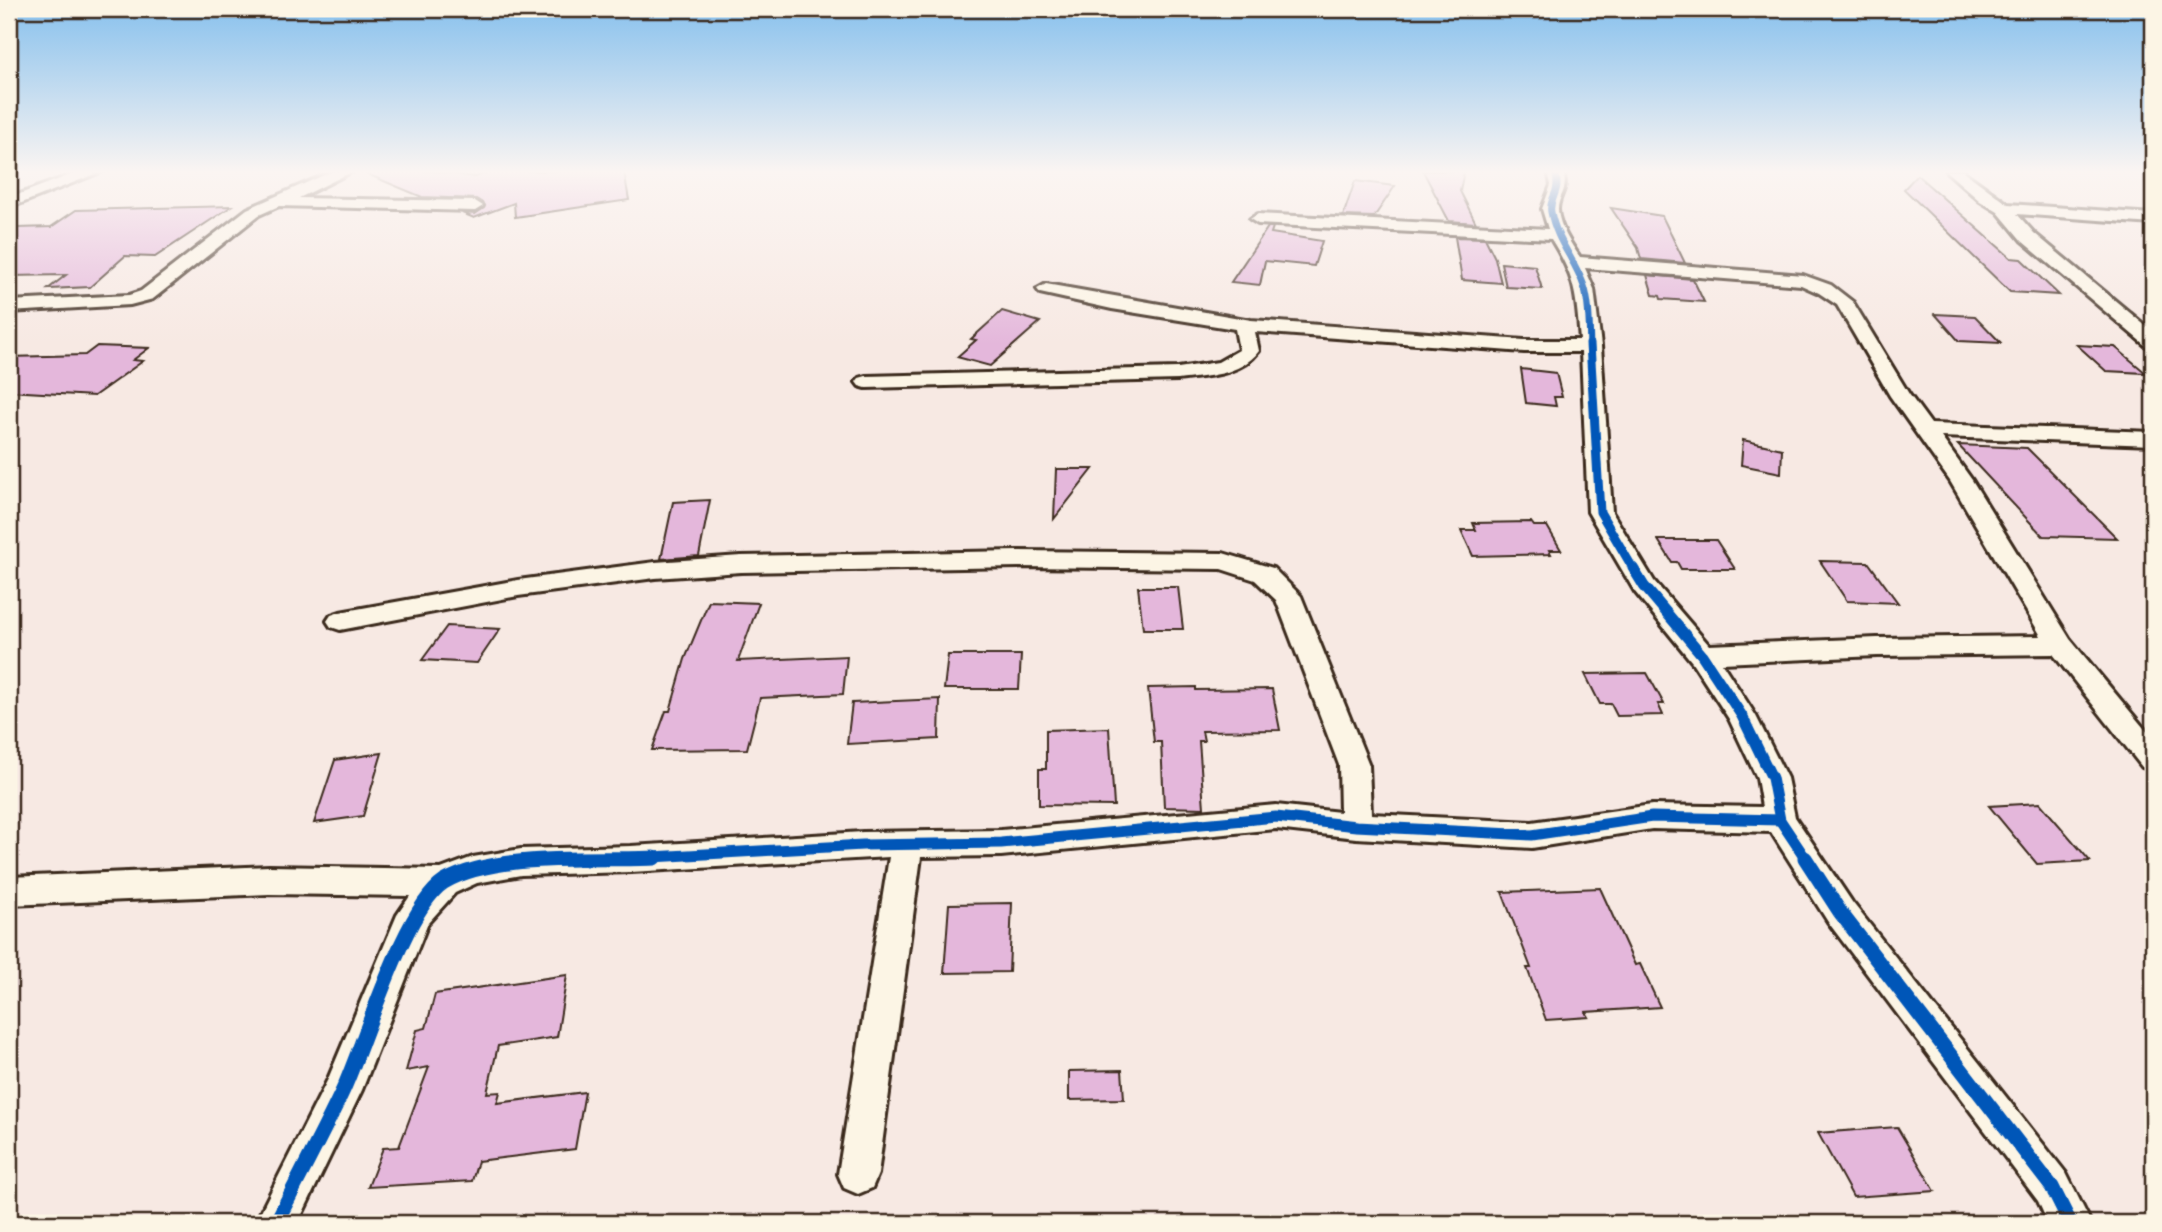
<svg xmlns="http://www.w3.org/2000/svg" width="2162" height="1232" font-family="Kalam,sans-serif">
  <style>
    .building { fill: #e4b7db; stroke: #3b2a1e; stroke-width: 2 }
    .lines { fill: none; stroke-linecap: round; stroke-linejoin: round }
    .street-casing { stroke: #3b2a1e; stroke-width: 6 }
    .street { fill: #fcf5e5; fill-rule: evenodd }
    .cycleway-far3-casing { stroke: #fcf5e5; stroke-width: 10 }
    .cycleway-far2-casing { stroke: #fcf5e5; stroke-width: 12 }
    .cycleway-far1-casing { stroke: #fcf5e5; stroke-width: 16 }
    .cycleway-casing { stroke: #fcf5e5; stroke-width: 19 }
    .cycleway-far3 { stroke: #0057b8; stroke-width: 7 }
    .cycleway-far2 { stroke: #0057b8; stroke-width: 9 }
    .cycleway-far1 { stroke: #0057b8; stroke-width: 11 }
    .cycleway { stroke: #0057b8; stroke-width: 15 }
  </style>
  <rect width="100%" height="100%" fill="#f7e9e3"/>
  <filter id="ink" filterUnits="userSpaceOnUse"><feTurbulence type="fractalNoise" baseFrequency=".0143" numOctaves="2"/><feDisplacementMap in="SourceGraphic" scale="14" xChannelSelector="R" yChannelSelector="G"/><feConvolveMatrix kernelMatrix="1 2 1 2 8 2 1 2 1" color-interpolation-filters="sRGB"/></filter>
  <g filter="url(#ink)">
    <!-- building -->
    <g class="building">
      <polygon points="360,171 433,171 475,177 492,171 624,171 629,200 515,217 514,203 474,218 462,213 475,214 484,208 484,204 476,199 422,197"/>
      <polygon points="1423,171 1464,171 1460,191 1476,223 1449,221"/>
      <polygon points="1917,175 2011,258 2021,259 2059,295 2010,292 1904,189"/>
      <polygon points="1355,181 1395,186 1374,217 1343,216"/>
      <polygon points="232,206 155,257 125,256 90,287 48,289 66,275 9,276 9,234 17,228 51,227 76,210"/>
      <polygon points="1611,208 1662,216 1685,263 1641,259 1638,248"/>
      <polygon points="1268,227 1273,227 1271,233 1322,241 1314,266 1265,261 1260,285 1231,282"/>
      <polygon points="1455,237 1485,238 1495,258 1501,283 1462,280"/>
      <polygon points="1501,263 1535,266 1542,289 1506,287"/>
      <polygon points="1647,275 1693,279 1704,302 1661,299 1660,296 1653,295"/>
      <polygon points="1002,311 1040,322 990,366 957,357 976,340 971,339"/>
      <polygon points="1935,314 1975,316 2001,343 1959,341"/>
      <polygon points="2077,345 2115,347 2146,373 2106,371"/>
      <polygon points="97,346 149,348 133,360 143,361 94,396 9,391 9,357 85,355"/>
      <polygon points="1521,369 1556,373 1562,397 1554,397 1556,406 1526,403"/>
      <polygon points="1743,440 1782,449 1781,473 1741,465"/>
      <polygon points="1958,445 2027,448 2117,538 2043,536"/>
      <polygon points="1056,469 1093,469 1054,519"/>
      <polygon points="710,500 699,556 661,559 673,502"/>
      <polygon points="1531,522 1534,526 1547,526 1561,550 1549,550 1551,554 1473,556 1461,530 1476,530 1473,523"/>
      <polygon points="1658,540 1716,540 1735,569 1681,569 1677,562 1672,562"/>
      <polygon points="1820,561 1868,562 1898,603 1847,601"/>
      <polygon points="1138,587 1178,587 1183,629 1143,629"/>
      <polygon points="709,601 759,603 738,661 847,656 843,694 760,698 747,749 652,750 666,711 670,711 685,659"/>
      <polygon points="447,626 500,629 477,663 422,660"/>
      <polygon points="948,655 1021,655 1019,689 944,689"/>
      <polygon points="1647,673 1664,704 1658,704 1663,715 1617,716 1611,704 1600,704 1585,674"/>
      <polygon points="1196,687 1196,690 1272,689 1280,730 1202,731 1204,741 1199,741 1204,808 1164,807 1161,742 1154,742 1148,688"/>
      <polygon points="940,699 939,739 847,744 852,703"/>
      <polygon points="1109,728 1114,806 1039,805 1039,769 1046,769 1046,730"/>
      <polygon points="382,753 363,816 314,823 335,760"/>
      <polygon points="2040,803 2090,861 2037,864 1989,806"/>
      <polygon points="1600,888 1635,965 1640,964 1660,1007 1586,1012 1589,1017 1546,1020 1527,968 1531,968 1502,892"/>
      <polygon points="1012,903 1009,972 944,973 949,904"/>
      <polygon points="567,975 557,1037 498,1046 487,1093 500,1092 497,1103 585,1092 575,1149 478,1161 472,1181 368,1187 383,1148 399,1147 429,1067 406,1071 417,1030 426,1028 435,994"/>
      <polygon points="1122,1070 1124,1099 1069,1100 1069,1071"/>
      <polygon points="1897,1127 1935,1191 1853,1197 1818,1133"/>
    </g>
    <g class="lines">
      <!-- street casing -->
      <g class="street-casing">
        <g id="street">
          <polygon points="81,171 103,171 9,208 9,198"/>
          <polygon points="333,171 353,171 299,198 475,201 483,206 475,211 279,206 259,215 153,299 130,305 9,312 9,301 129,295 141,291 247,209"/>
          <path d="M1548,171H1563C1569,193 1558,194 1558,210C1559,226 1571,244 1580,257L1803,275L1831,285L1853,302L1909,394L1931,424L2153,432V445L1941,437L1972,480L2070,639L2153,739V770L2142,767L2053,654L1877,656L1722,663L1756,716L1787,778L1795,817L1852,902L2066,1173L2091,1223H2048L2038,1201L1828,922L1771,832L1652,829L1532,848L1356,838L1276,829L1001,856L921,857L878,1174L872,1188L858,1194L844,1188L838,1174L889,857L631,872L521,875L477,883L455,893L428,923L362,1090L298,1223H255L328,1079L397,915L410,896L269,894L9,905V877L269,866L441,869L473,857L521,849L631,846L863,832L1001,830L1276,805L1340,812L1339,765L1276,600L1255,580L1221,569L1018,567L741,572L655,578L518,596L340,630L331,627L327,621L331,615L340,612L518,580L655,562L741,556L1018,551L1223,553L1273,568L1301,596L1369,765L1371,814L1532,822L1652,805L1762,807L1757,778L1729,719L1692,662L1635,592L1588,512L1581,352H1524L1255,332L1259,351C1240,376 1206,376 1178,380L866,388L859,386L856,382L859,378L866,376L1178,368L1218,362L1239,350L1235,329L1112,309L1040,293L1037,289L1046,284L1251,320L1524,340H1580C1576,294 1576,279 1551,239L1258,224L1250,219L1258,214L1548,229L1542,209L1551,185ZM1585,268L1801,285L1819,293L1837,305L1890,396L1950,481L2041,636L1877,638L1709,645L1654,581L1612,512L1601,346L1594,289Z"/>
          <polygon points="1946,171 1963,171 2008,204 2153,214 2153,224 2017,214 2034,233 2153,332 2153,348 2146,346 2022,241 1998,212 1980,201"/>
        </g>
      </g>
      <!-- street -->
      <use href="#street" class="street"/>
      <!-- cycleway-far3 casing -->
      <g class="cycleway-far3-casing">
        <path id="cycleway-far3" d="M1555,171C1562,194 1548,198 1551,212C1556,240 1575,260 1584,286C1590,304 1589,327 1590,346"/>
      </g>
      <!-- cycleway-far2 casing -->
      <g class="cycleway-far2-casing">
        <polyline id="cycleway-far2" points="1590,344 1600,512 1634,570"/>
      </g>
      <!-- cycleway-far1 casing -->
      <g class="cycleway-far1-casing">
        <g id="cycleway-far1">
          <polyline points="1633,568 1644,586 1702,655 1742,716 1772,778 1780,820 1806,859"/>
          <polyline points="617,859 863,845 1001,843 1276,817 1356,826 1532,835 1652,817 1780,820"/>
        </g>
      </g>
      <!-- cycleway casing -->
      <g class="cycleway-casing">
        <g id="cycleway">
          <polyline points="1805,858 1840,912 2052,1187 2070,1223"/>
          <path d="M276,1223C298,1179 322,1135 343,1090C365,1042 404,908 444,882C494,852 595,861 654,858"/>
        </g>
      </g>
      <!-- cycleway-far3 -->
      <use href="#cycleway-far3" class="cycleway-far3"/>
      <!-- cycleway-far2 -->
      <use href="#cycleway-far2" class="cycleway-far2"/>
      <!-- cycleway-far1 -->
      <use href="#cycleway-far1" class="cycleway-far1"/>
      <!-- cycleway -->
      <use href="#cycleway" class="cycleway"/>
    </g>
  </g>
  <!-- sky -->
  <linearGradient id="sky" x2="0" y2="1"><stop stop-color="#86c0ed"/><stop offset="0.5" stop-color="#fbf5f2"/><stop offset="1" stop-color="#fbf5f2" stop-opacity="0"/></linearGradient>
  <rect width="2162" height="344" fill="url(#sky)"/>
  <!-- margin -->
  <rect width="2162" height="1232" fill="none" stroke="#fcf5e5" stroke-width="35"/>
  <rect x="18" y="18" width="2127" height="1197" fill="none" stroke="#3b2a1e" stroke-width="2.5" filter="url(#ink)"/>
</svg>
